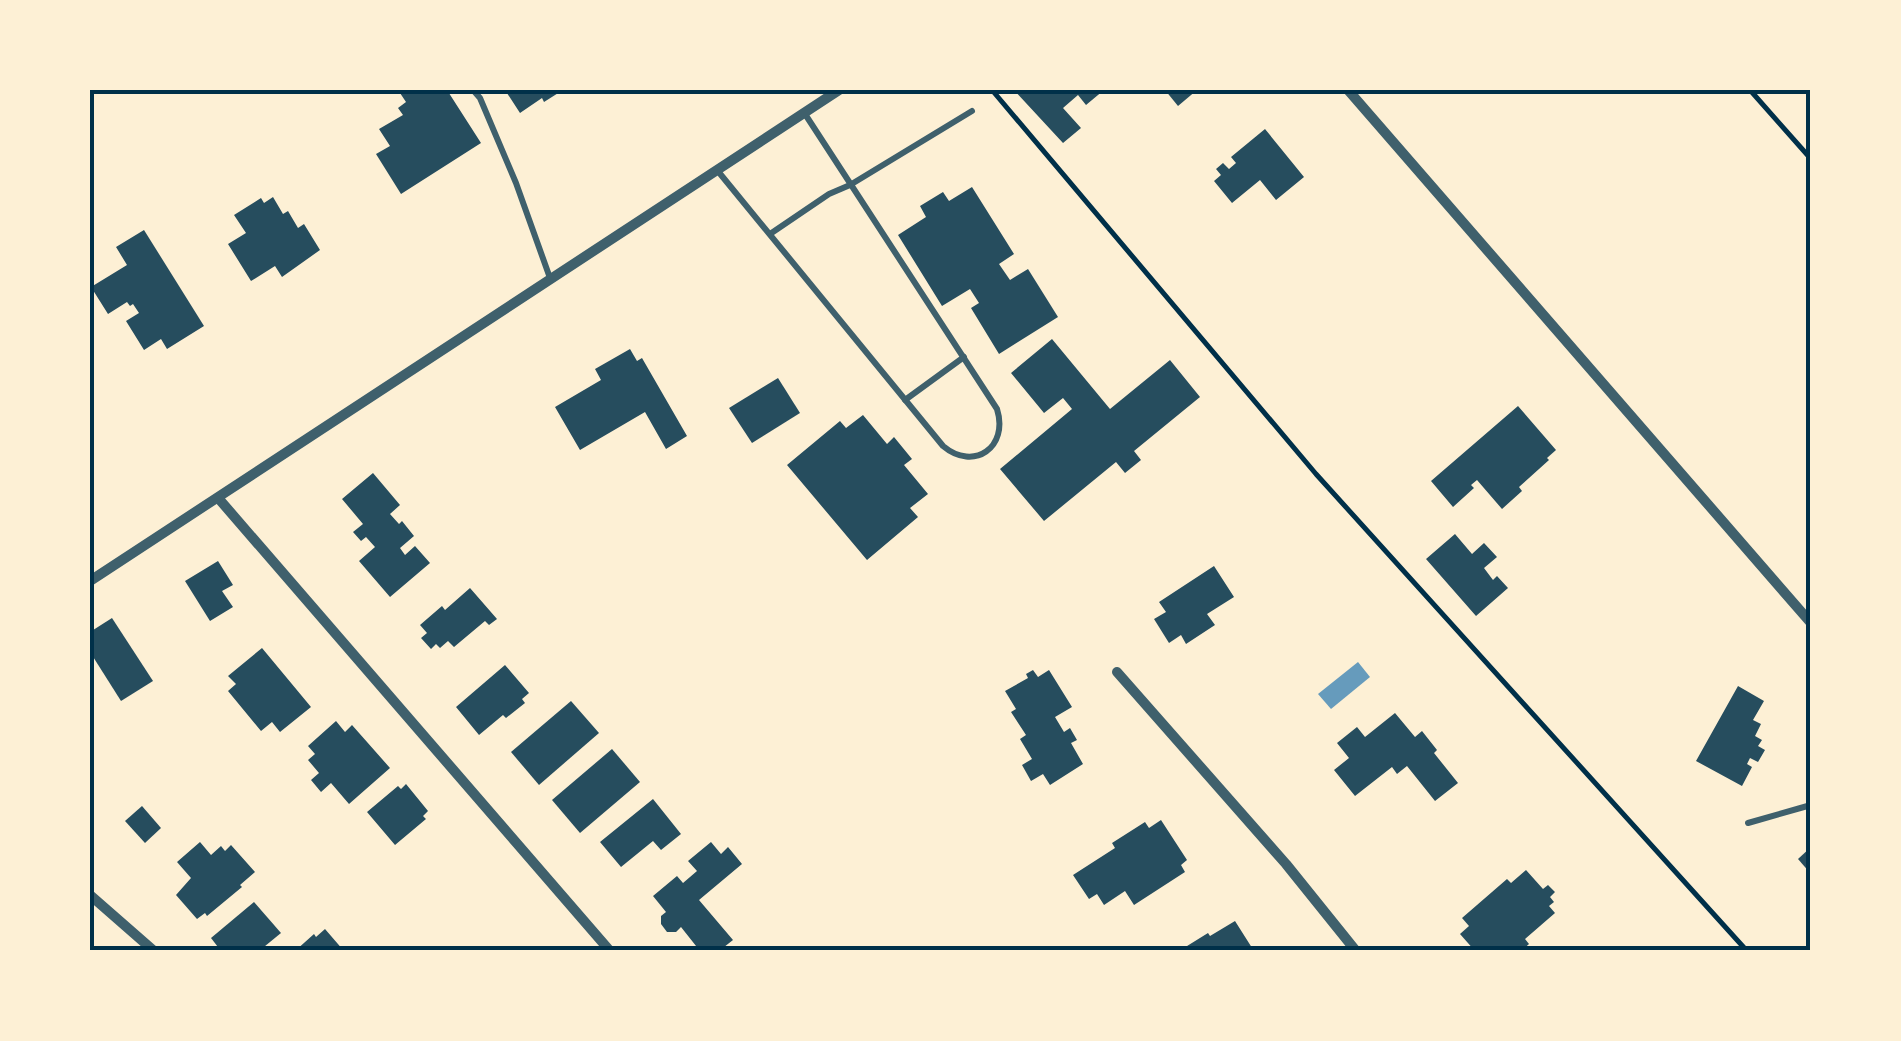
<svg xmlns="http://www.w3.org/2000/svg" width="1901" height="1041" font-family="Barlow,sans-serif">
  <style>
    .water { fill: #669bbc }
    .building { fill: #264d5e }
    .lines { fill: none; stroke-linecap: round; stroke-linejoin: round }
    .path { stroke: #003049; stroke-width: 5 }
    .service { stroke: #3f606c; stroke-width: 6 }
    .minor { stroke: #3f606c; stroke-width: 10 }
    .neatline { fill: none; stroke: #003049; stroke-width: 4 }
  </style>
  <rect width="100%" height="100%" fill="#fdf0d5"/>
  <!-- water -->
  <polygon class="water" points="1358,662 1370,677 1331,709 1318,694"/>
  <!-- building -->
  <g class="building">
    <polygon points="398,90 447,90 481,143 401,194 376,154 390,146 379,129 403,115 398,108 406,102"/>
    <polygon points="505,90 563,90 544,102 542,98 520,113"/>
    <polygon points="1014,90 1104,90 1086,105 1078,95 1063,108 1081,128 1063,143"/>
    <polygon points="1165,90 1197,90 1178,106"/>
    <polygon points="1265,129 1304,177 1276,200 1260,180 1232,203 1214,181 1221,175 1216,169 1223,163 1229,169 1236,163 1231,157"/>
    <polygon points="972,187 1014,254 999,264 1010,280 1028,269 1058,317 999,354 971,308 979,303 970,289 942,306 898,235 926,217 920,206 943,192 949,201"/>
    <polygon points="273,197 283,214 288,211 298,228 304,224 320,250 282,277 275,266 251,281 228,244 246,233 234,215 261,198 264,203"/>
    <polygon points="144,230 204,326 167,349 161,339 144,350 126,321 139,313 133,304 130,306 127,302 108,314 91,287 127,265 116,247"/>
    <polygon points="1052,339 1110,409 1170,360 1200,397 1134,451 1141,460 1125,473 1116,462 1044,521 1000,469 1072,409 1063,398 1044,413 1011,373"/>
    <polygon points="630,349 637,361 642,358 687,436 666,449 645,412 580,450 555,407 601,380 595,369"/>
    <polygon points="778,378 800,413 752,443 729,408"/>
    <polygon points="1518,406 1556,450 1547,458 1549,460 1519,487 1522,491 1502,509 1477,480 1471,485 1474,488 1453,507 1431,481"/>
    <polygon points="863,415 887,444 894,437 912,459 904,465 928,494 910,508 918,517 867,560 787,465 840,421 846,428"/>
    <polygon points="373,473 400,505 390,514 399,524 402,521 414,536 400,548 405,555 415,546 430,563 390,597 359,561 375,547 366,537 361,541 353,532 363,524 342,499"/>
    <polygon points="1455,534 1472,554 1484,543 1497,557 1484,568 1493,580 1497,576 1508,588 1476,616 1426,559"/>
    <polygon points="218,561 233,585 222,591 233,607 210,621 185,581"/>
    <polygon points="1214,566 1234,597 1207,614 1215,625 1186,644 1181,635 1169,643 1154,619 1166,612 1159,602"/>
    <polygon points="470,588 497,619 489,625 485,621 454,647 448,641 440,648 436,644 431,649 421,638 427,633 420,625 442,606 445,610"/>
    <polygon points="112,618 153,681 121,701 90,652 90,632"/>
    <polygon points="262,648 311,707 280,732 272,722 261,731 228,691 236,684 228,676"/>
    <polygon points="505,665 529,693 522,699 525,703 506,718 503,715 479,735 456,707"/>
    <polygon points="1033,670 1038,677 1049,670 1072,707 1055,717 1064,732 1070,728 1077,740 1071,743 1083,764 1050,785 1043,774 1031,781 1022,765 1032,759 1020,739 1026,735 1011,712 1016,709 1005,691 1028,678 1026,674"/>
    <polygon points="1738,686 1764,701 1753,720 1761,724 1755,736 1762,740 1758,746 1765,750 1758,762 1750,758 1747,764 1752,767 1742,786 1696,761"/>
    <polygon points="571,701 599,733 539,785 511,752"/>
    <polygon points="1395,713 1415,737 1422,731 1437,750 1434,753 1458,783 1435,801 1407,766 1397,774 1392,767 1355,796 1334,770 1349,758 1337,743 1357,727 1365,737"/>
    <polygon points="336,721 345,732 352,725 390,768 349,804 331,783 321,792 311,780 319,773 308,760 315,754 308,746"/>
    <polygon points="612,749 640,782 580,833 552,800"/>
    <polygon points="406,784 428,811 423,816 426,819 395,845 367,812 398,786 401,789"/>
    <polygon points="653,799 681,834 661,850 653,841 621,867 600,842"/>
    <polygon points="142,806 161,828 145,843 125,821"/>
    <polygon points="1161,820 1187,860 1181,865 1185,872 1134,905 1125,891 1104,905 1097,894 1089,899 1073,875 1115,848 1112,843 1145,822 1149,828"/>
    <polygon points="200,842 211,855 221,846 225,851 231,845 255,872 240,885 242,887 207,916 205,913 197,919 176,895 191,878 177,862"/>
    <polygon points="711,842 721,854 728,847 742,864 699,900 733,940 719,951 700,951 681,927 676,932 667,932 661,924 661,916 666,912 653,896 677,876 683,883 697,871 688,861"/>
    <polygon points="1811,847 1811,874 1798,859"/>
    <polygon points="1526,870 1543,889 1548,885 1555,892 1550,897 1554,902 1549,906 1555,913 1525,939 1529,944 1521,951 1475,951 1460,934 1469,926 1462,918 1507,879 1511,883"/>
    <polygon points="254,902 281,933 259,951 221,951 211,938"/>
    <polygon points="1235,921 1254,951 1179,951 1208,933 1210,936"/>
    <polygon points="325,929 344,951 295,951 314,934 316,937"/>
  </g>
  <g class="lines">
    <!-- path -->
    <g class="path">
      <polyline points="992,90 1316,474 1747,951"/>
      <polyline points="1750,90 1811,159"/>
    </g>
    <!-- service -->
    <g class="service">
      <polyline points="473,90 480,98 516,183 550,278"/>
      <path d="M717,170L943,446C974,472 1009,447 997,409L805,114"/>
      <polyline points="770,234 829,194 850,185 972,111"/>
      <polyline points="905,400 964,357"/>
      <polyline points="1748,823 1811,805"/>
    </g>
    <!-- minor -->
    <g class="minor">
      <polyline points="1348,90 1811,623"/>
      <polyline points="219,499 610,951"/>
      <polyline points="90,581 839,90"/>
      <polyline points="1117,672 1286,864 1356,951"/>
      <polyline points="90,895 154,951"/>
    </g>
  </g>
  <!-- border -->
  <rect width="1901" height="1041" fill="none" stroke="#fdf0d5" stroke-width="185"/>
  <rect x="92" y="92" width="1716" height="856" class="neatline"/>
</svg>
